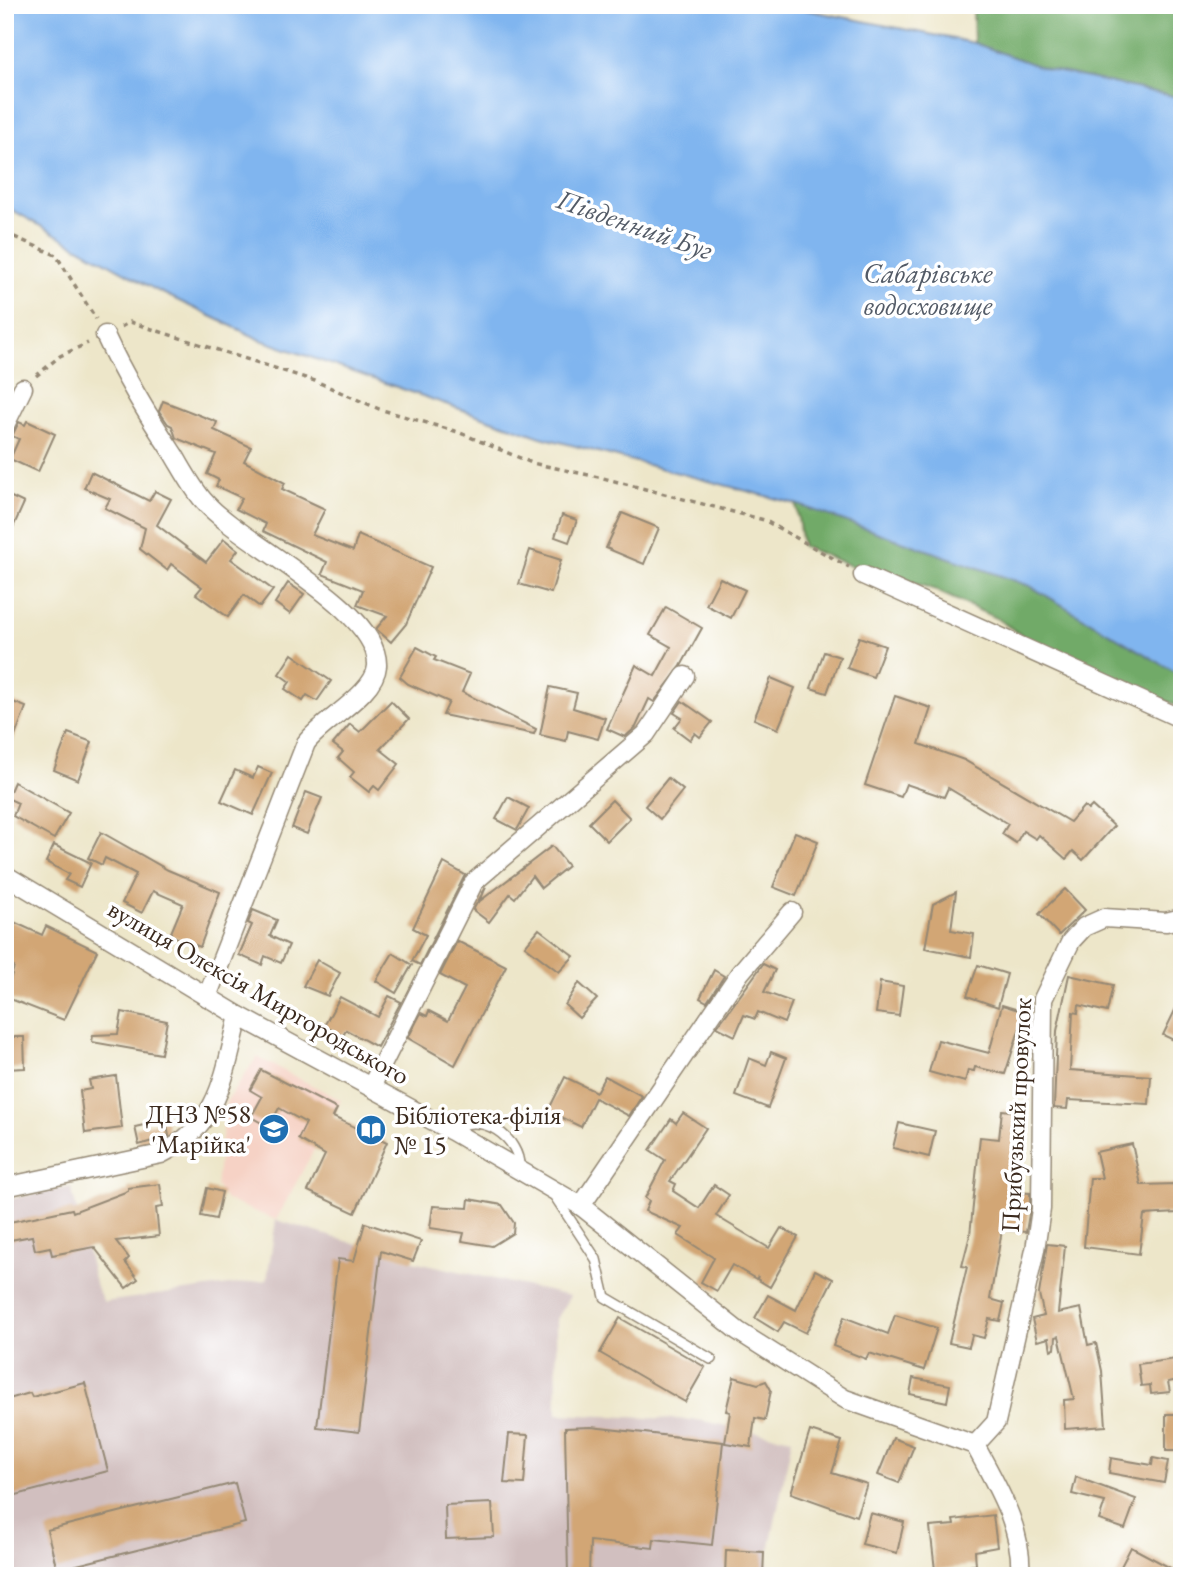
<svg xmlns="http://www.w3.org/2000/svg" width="1187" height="1581" font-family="'EB Garamond',serif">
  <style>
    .built { fill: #f6d2c5 }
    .industrial { fill: #d1bfbf }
    .forest { fill: #71aa68; stroke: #566a43; stroke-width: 2 }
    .water { fill: #80b5ef; stroke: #5e7086; stroke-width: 2 }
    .building { fill: #d2a675 }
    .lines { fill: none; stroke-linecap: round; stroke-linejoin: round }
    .lane-casing { stroke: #948874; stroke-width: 12 }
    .street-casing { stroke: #948874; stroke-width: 21 }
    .path { stroke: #948874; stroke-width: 3.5; stroke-dasharray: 5 5; stroke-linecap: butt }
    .lane { stroke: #fff; stroke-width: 9 }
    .street { stroke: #fff; stroke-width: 18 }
    .labels { text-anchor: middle; stroke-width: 7; stroke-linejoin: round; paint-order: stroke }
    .street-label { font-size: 26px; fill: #3b2a1e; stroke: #fff }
    .poi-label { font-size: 26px; fill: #3b2a1e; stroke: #fff; text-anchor: end }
    .water-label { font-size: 28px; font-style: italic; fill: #535b67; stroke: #fff }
  </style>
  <rect width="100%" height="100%" fill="#fff"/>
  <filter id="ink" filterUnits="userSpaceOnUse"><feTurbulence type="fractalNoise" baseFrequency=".0143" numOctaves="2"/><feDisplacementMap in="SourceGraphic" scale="14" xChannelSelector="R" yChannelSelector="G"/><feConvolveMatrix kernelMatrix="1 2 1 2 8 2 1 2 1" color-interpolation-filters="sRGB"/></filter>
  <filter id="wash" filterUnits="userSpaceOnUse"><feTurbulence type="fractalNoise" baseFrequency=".00686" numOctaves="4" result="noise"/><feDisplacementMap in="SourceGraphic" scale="28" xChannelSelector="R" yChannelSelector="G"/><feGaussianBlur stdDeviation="1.57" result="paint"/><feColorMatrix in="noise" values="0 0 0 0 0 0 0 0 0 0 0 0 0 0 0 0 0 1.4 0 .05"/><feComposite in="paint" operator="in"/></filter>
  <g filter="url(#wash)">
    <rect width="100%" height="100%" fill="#ede6c9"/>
    <!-- built -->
    <polygon class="built" points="257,1057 341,1100 276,1220 226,1200 216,1186 226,1102"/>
    <!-- industrial -->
    <polygon class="industrial" points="71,1187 96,1287 104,1302 267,1280 276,1220 413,1261 570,1296 556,1319 557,1414 697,1420 792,1439 768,1556 767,1576 5,1576 5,1200"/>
    <!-- forest -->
    <g class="forest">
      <polygon points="973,5 1182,5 1182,98 1046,69 974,43"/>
      <polygon points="796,504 1030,586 1182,676 1182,707 1112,680 1027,639 996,618 928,587 866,572 802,546"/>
    </g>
    <!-- water -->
    <polygon class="water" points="5,5 782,5 974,43 1046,69 1182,98 1182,676 1030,586 796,504 541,437 261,340 156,290 5,206"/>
    <g id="blocks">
      <!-- building -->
      <g class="building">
        <polygon points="163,401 217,422 214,430 251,447 244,461 285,483 282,489 325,509 312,535 353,551 358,535 431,567 406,624 391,642 376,629 387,616 357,605 363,590 322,574 327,562 263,531 266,524 236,509 242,498 216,486 219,480 207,474 216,454 176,438 172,426 168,424 159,411"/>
        <polygon points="27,421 55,434 38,472 10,459 19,439 12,436 19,422 25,425"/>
        <polygon points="91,472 149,501 155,491 171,499 157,525 206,562 224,539 238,550 231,559 273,590 260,607 244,595 228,617 196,594 202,587 171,564 167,570 140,549 145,528 105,508 110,499 84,488"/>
        <polygon points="5,494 24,503 5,545"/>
        <polygon points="622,513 659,528 644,564 606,548"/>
        <polygon points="562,515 577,520 569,542 555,537"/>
        <polygon points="530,550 561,560 551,593 519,584"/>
        <polygon points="720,578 745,590 731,618 706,605"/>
        <polygon points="288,583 304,594 290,614 275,603"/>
        <polygon points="666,607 702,628 681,666 654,702 649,699 636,727 625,737 607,729 636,665 655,676 671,647 650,635"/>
        <polygon points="859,637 885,646 873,677 847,668"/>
        <polygon points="417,647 436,657 434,660 470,674 462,692 536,729 534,734 443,715 449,702 408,684 400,677"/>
        <polygon points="824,652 840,657 827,693 811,688"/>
        <polygon points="292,654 331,681 317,701 307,695 303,701 285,689 290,682 279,674"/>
        <polygon points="771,678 795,688 778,729 754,719"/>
        <polygon points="550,687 577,693 573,708 605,718 598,739 568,731 566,741 540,735"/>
        <polygon points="895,696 931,708 919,744 964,760 1070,822 1084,806 1088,810 1092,806 1114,826 1083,860 1073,851 1066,859 1039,835 1036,839 1023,831 1016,843 1002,834 1008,824 948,788 944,797 906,784 901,797 865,785"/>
        <polygon points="5,699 26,707 7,757 5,757"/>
        <polygon points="391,701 409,719 380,749 399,764 379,790 374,786 369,792 350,777 354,772 338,758 343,752 333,744 350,724 360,732"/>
        <polygon points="682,701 712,722 700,737 695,733 690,740 674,728 682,718 674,713"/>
        <polygon points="68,733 92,742 78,780 54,770"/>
        <polygon points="258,767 272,773 253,815 221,801 235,770 253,778"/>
        <polygon points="668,778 683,790 660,819 645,806"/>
        <polygon points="14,782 69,813 54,839 13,816 18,803 7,798"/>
        <polygon points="306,792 322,798 307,834 292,828"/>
        <polygon points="508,797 529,808 517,830 496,819"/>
        <polygon points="612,800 630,818 607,841 589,823"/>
        <polygon points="101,832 168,870 220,892 200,947 170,935 183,904 153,891 142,913 122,903 136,874 105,858 102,865 88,858"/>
        <polygon points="795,832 818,841 796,896 773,887"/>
        <polygon points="54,845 91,863 80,887 65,880 69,874 46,862"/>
        <polygon points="552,846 568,866 541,888 532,876 515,898 510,894 489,922 473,910 486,887 480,901"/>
        <polygon points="444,863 465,875 420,965 412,961 426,935 413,928"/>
        <polygon points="1065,889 1085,910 1059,935 1039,914"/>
        <polygon points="956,892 951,930 974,934 971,957 925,948 933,904"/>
        <polygon points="253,910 277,920 270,936 289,945 281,963 265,956 262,965 239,955 252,925 248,923"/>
        <polygon points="5,918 42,935 46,926 97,951 64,1020 5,997 14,967 5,963"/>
        <polygon points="539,929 574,956 559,972 525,946"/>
        <polygon points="457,941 506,966 455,1065 408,1038 421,1013 427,1016 429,1011 448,1021 465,988 440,975"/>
        <polygon points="393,953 412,965 396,993 376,981"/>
        <polygon points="317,960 340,973 328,996 303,986"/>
        <polygon points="763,964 775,970 764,992 792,1002 784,1023 758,1012 755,1019 744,1015 735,1036 717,1027"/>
        <polygon points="978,965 1007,974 998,1007 967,996"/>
        <polygon points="714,970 724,976 707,1002 700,998"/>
        <polygon points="1069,975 1113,985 1107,1012 1079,1005 1078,1013 1073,1012 1070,1070 1151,1076 1149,1104 1068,1100 1067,1109 1054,1108 1057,1031"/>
        <polygon points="880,982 903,986 899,1016 876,1013"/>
        <polygon points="579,983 597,999 579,1018 565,1005"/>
        <polygon points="389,996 401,1002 377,1047 346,1030 343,1036 324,1026 340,997 378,1017"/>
        <polygon points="1182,996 1182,1044 1163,1035"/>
        <polygon points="1002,1005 1025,1012 1005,1074 975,1067 974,1071 968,1070 965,1082 929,1072 938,1040 989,1053"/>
        <polygon points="122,1012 167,1021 161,1054 92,1042 93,1035 118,1034"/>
        <polygon points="5,1037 24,1037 25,1068 5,1069"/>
        <polygon points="771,1052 786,1058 768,1108 736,1096 749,1058 766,1065"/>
        <polygon points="261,1070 337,1109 333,1117 387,1142 355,1213 308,1191 325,1155 298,1139 306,1123 279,1108 269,1127 251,1117 262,1097 250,1090"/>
        <polygon points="116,1076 122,1128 85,1133 80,1091 91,1089 89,1080"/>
        <polygon points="605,1076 642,1096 629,1116 595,1098 581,1127 548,1111 565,1077 596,1092"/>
        <polygon points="1002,1110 1019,1112 1010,1192 1030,1193 1030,1208 1026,1232 1002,1230 990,1299 1004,1303 1000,1321 989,1319 984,1338 972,1335 969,1347 949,1343 967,1267 962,1266 970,1235 980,1137 999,1139"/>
        <polygon points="683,1113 706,1128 670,1181 676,1184 673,1191 699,1208 714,1185 729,1195 716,1216 769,1248 781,1228 798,1237 770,1287 757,1279 758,1276 756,1279 732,1265 717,1291 701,1282 714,1258 678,1235 683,1228 645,1211 649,1201 645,1198 665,1160 650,1150 671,1119 676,1123"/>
        <polygon points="166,1120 169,1136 139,1145 135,1127"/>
        <polygon points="899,1123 935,1131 929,1157 893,1148"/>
        <polygon points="1132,1144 1141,1185 1176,1184 1177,1213 1144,1215 1139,1254 1084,1247 1090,1178 1102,1178 1096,1152"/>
        <polygon points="160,1184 163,1207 156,1208 159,1236 116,1241 129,1258 125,1262 138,1279 126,1288 94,1247 52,1255 50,1247 35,1250 32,1236 5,1241 5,1223 72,1209 73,1212 128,1191 128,1188"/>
        <polygon points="207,1188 222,1192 216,1219 201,1216"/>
        <polygon points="469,1199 502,1205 514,1223 513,1233 492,1246 462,1241 464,1233 430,1228 433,1206 468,1208"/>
        <polygon points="365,1223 421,1241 413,1261 381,1251 359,1432 317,1427 338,1259 354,1261"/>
        <polygon points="1047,1244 1065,1246 1058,1313 1081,1308 1088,1345 1096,1343 1102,1371 1106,1426 1065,1429 1064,1400 1074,1399 1059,1336 1056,1337 1055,1349 1051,1350 1049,1338 1037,1341 1032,1319 1044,1316 1039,1294"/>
        <polygon points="815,1270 833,1279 806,1333 784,1322 778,1332 755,1318 768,1295 796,1310"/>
        <polygon points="895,1315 937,1328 924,1370 869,1353 866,1359 833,1346 844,1317 888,1334"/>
        <polygon points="620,1318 705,1367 685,1402 600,1353"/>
        <polygon points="1176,1359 1179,1380 1168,1382 1170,1392 1151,1394 1150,1385 1141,1386 1138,1364"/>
        <polygon points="734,1377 758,1384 766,1381 771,1390 765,1420 755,1418 751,1447 725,1443 730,1412 726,1411"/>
        <polygon points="913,1378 950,1385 947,1402 910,1394"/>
        <polygon points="85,1383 108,1471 5,1498 5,1400 30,1393 32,1397"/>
        <rect x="1166" y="1414" width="16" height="37"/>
        <polygon points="591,1427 723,1442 712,1545 654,1539 653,1548 590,1541 589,1576 568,1576 565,1428"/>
        <polygon points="810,1431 842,1441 832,1473 867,1484 856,1516 791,1493"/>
        <polygon points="509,1434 528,1435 524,1484 504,1483"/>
        <polygon points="893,1438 914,1446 899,1483 878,1475"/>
        <polygon points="1111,1458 1152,1465 1153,1458 1168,1461 1164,1483 1109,1473"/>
        <polygon points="1076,1477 1136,1499 1125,1529 1099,1520 1105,1502 1072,1494"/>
        <polygon points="235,1483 245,1523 57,1570 47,1530"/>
        <polygon points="492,1503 494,1537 446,1539 445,1505"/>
        <polygon points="870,1513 904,1522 897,1553 862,1544"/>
        <polygon points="993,1515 997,1547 975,1551 976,1565 935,1570 930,1527 954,1525 953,1520"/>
        <polygon points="1131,1547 1182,1574 1182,1576 1116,1576"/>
        <polygon points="726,1550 764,1552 763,1576 725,1576"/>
      </g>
    </g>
  </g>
  <g filter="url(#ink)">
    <use href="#blocks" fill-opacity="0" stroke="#948874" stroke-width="2"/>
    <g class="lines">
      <!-- lane casing -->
      <g class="lane-casing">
        <g id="lane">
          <path d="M452,1131C478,1108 522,1138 519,1170"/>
          <polyline points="554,1195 596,1259 605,1297 711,1359"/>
        </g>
      </g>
      <!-- street casing -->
      <g class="street-casing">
        <g id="street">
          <path d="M105,335C125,378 148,416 174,455C183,470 192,487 203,500C239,543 380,608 377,666C375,694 323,720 306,743L207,997"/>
          <polyline points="5,425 23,388"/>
          <polyline points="863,575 1182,719"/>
          <path d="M5,875L239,1016L452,1131L581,1206L738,1331L845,1399L975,1445C996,1485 1024,1529 1020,1576"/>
          <polyline points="371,1087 474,882 646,734 685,676"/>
          <path d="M5,1187L161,1154C220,1125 224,1075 239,1016"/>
          <polyline points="581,1206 740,973 792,912"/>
          <polyline points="975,1445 996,1422 1035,1250 1041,1209 1043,999 1071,941 1084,927 1104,918 1166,922 1182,918"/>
        </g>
      </g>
      <!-- path -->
      <g class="path">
        <polyline points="5,233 56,255 96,319"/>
        <polyline points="121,327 130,322 315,381 379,409 458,432 532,463 603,478 764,520 849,567"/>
        <polyline points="36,376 60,356 88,343"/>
      </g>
      <!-- lane -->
      <use href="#lane" class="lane"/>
      <!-- street -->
      <use href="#street" class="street"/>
    </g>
  </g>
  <!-- icons -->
  <defs>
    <g id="school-disc" transform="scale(1.575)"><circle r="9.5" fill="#1f6fb2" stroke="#fff"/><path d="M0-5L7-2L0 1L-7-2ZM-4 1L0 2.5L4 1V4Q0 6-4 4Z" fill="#fff"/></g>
    <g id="library-disc" transform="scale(1.575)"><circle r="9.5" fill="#1f6fb2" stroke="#fff"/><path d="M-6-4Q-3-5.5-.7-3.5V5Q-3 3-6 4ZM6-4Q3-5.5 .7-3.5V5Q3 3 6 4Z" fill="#fff"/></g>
  </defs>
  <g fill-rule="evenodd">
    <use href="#school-disc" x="274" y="1129"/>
    <use href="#library-disc" x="371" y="1130"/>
  </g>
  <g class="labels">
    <!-- street labels -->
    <g class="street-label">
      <text transform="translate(259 992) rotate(30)" y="9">вулиця Олексія Миргородського</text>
      <text transform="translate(1016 1115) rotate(-87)" y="9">Прибузький провулок</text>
    </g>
    <!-- poi labels -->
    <g class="poi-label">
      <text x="251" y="1123">ДНЗ №58<tspan x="251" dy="30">'Марійка'</tspan></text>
      <text x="394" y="1124" text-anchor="start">Бібліотека-філія<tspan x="394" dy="30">№ 15</tspan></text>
    </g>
    <!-- water labels -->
    <g class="water-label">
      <text transform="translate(635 224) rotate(19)" y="10">Південний Буг</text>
      <text x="928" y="283">Сабарівське<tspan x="928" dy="32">водосховище</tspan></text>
    </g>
  </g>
  <!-- margin -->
  <rect width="1187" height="1581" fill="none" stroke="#fff" stroke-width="28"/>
</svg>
